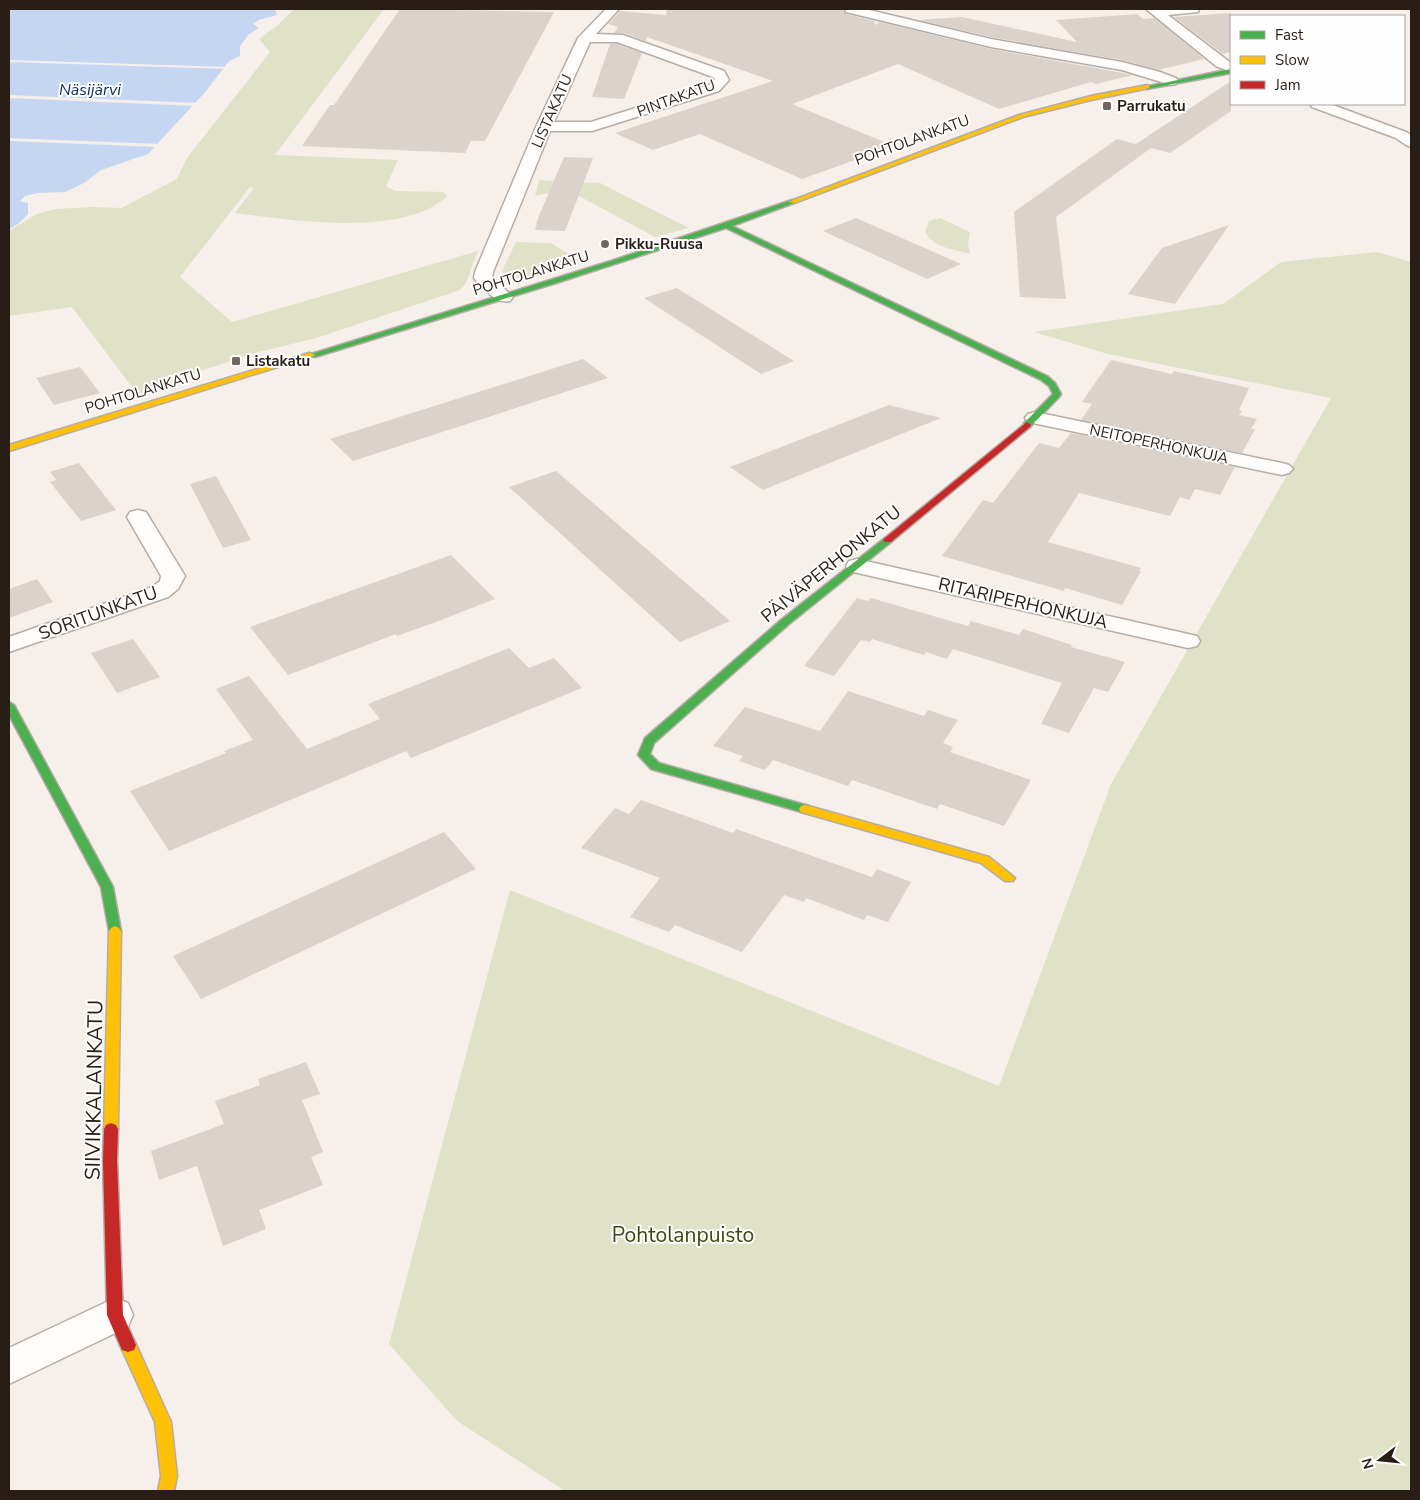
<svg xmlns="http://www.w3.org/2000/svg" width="1420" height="1500" font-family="'Nunito Sans',sans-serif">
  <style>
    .green { fill: #e0e2c8 }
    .water { fill: #c4d6f2 }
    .pier { fill: #f6efea }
    .building { fill: #dbd2cb }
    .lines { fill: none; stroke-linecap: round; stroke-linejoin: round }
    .street-casing { stroke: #b5aca6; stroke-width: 3 }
    .fast-casing { stroke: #b5aca6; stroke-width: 3 }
    .slow-casing { stroke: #b5aca6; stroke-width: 3 }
    .jam-casing { stroke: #b5aca6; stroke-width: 3 }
    .street { fill: #fefdfc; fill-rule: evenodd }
    .fast { fill: #4caf50; fill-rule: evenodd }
    .slow { fill: #ffc107; fill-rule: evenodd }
    .jam { fill: #c62828; fill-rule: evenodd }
    .poi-dot { fill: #716760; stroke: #fefefe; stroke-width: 2 }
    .labels { text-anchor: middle; stroke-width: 4; stroke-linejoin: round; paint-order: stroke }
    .far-street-label { font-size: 15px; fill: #291e16; stroke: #fefefe }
    .far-poi-label { font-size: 15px; font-weight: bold; fill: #291e16; stroke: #fefefe; text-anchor: start }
    .far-water-label { font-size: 16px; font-style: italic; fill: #093061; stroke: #fefefe }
    .street-label { font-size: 18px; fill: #291e16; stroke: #fefefe }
    .near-street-label { font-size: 21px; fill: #291e16; stroke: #fefefe }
    .near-park-label { font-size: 21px; fill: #3e470f; stroke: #fefefe }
  </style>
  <rect width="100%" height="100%" fill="#f6efea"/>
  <!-- green -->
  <g class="green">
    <path d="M294,9H384L275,155L398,160L386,186L396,191L443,192L447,196C404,238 290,220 235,213L254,188L250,187L180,277L232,322L478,251L466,283L460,290L313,339L258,352L173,380L141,399L72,307L9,316V231L37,214L55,209L92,207L121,208L177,179L187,158L270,52L259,39L278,25Z"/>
    <polygon points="539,180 600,183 689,228 655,237 566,189 535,196"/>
    <path d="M940,218L970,232L968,243L970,254C954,249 934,248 925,232L929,221Z"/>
    <path d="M516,242L551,243L580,261C557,267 527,283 504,275L502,271Z"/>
    <polygon points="1377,252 1411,262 1411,1491 565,1491 457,1421 389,1344 510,890 999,1086 1111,784 1331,398 1108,354 1034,332 1223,304 1281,262"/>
  </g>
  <!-- water -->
  <polygon class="water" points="9,9 275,9 277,15 258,20 253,24 259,28 249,34 240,46 240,56 229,61 206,91 148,154 101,170 84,183 65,192 37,193 25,196 20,201 28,203 28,214 18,224 9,229"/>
  <!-- pier -->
  <g class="pier">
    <polygon points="9,60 228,67 226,69 9,62"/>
    <polygon points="9,95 198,103 195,106 9,98"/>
    <polygon points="9,138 160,144 157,147 9,141"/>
  </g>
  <!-- building -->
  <g class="building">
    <polygon points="400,9 554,12 485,141 471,141 465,153 302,146 330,105 334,105"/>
    <polygon points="667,9 843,9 846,14 874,21 875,25 880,22 991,49 1133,75 1096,84 1091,82 999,109 898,64 792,104 894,146 802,179 700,134 653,150 615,133 773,81 647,37 646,41 624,33 614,33 618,27 608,24 620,11 666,15"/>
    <polygon points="1231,13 1231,52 1223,54 1174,17"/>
    <polygon points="1137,14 1143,19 1155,18 1204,59 1158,70 1122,60 991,37 918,20 962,17 1077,42 1056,20"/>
    <polygon points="610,44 617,44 642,53 624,99 592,97"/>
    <polygon points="1231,81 1231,111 1170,153 1151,148 1056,217 1066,299 1020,297 1014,212 1117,139 1136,144"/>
    <polygon points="564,157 593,158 565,231 535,230 537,223 536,223"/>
    <polygon points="856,218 961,264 927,279 823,231"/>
    <polygon points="1229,225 1175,304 1128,294 1162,248"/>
    <polygon points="677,288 712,310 794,361 761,374 644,298"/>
    <polygon points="583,359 608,378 353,461 330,439"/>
    <polygon points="1111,360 1172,374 1174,371 1249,388 1239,410 1242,411 1239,415 1257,419 1251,429 1255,429 1242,453 1081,420 1092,404 1082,402"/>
    <polygon points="80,367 100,393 54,405 36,378"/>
    <polygon points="889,405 941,418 763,490 730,467"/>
    <polygon points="1071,433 1235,467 1220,495 1195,489 1189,500 1180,497 1170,516 1079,493 1048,542 1141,568 1139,571 1141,571 1122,605 1065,588 1064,591 942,556 983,500 993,503 1039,443 1059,448"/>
    <polygon points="79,463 116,510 81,521 50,482 56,480 50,472"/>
    <polygon points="556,471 730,621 680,642 509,487"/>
    <polygon points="216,476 251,540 223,548 190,484"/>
    <polygon points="451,555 495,599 436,622 397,636 396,634 288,675 250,627"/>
    <polygon points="37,579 53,602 9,618 9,589"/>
    <polygon points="857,598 868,601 871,598 968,626 971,621 1019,635 1023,629 1072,645 1071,647 1125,662 1108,692 1094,688 1069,733 1041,724 1062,683 953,649 947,659 926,652 924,655 872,639 870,642 861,640 834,676 804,666"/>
    <polygon points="133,639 160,677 117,693 91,653"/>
    <polygon points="509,648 529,668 554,658 582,688 411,758 406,751 169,851 130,791 226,753 224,751 253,740 216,689 249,676 307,749 380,719 368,704"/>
    <polygon points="848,691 924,716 928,710 958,720 943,743 953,747 950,752 1031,780 1004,826 940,804 937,809 852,780 848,786 773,760 765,770 739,761 743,756 713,746 745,707 820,731"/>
    <polygon points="641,800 733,833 736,829 872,877 877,869 911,882 888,922 867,915 864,920 806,898 804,902 784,895 742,952 675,925 669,932 630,917 660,878 581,848 615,808 629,814"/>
    <polygon points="444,832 476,869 201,999 173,956"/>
    <polygon points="306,1062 320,1094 302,1100 323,1152 311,1157 323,1185 259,1210 266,1229 223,1246 197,1166 159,1180 151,1151 224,1124 215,1101 260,1085 258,1079"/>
  </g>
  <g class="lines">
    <!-- street casing -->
    <g class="street-casing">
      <g id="street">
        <path d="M606,9H619L596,34L623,35L724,71L729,80L719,91L592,131H550L493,272L492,277L513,297L510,301C496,304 487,291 477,282L474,278L475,272L536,127L578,38ZM590,42H617L713,77L715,79L709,85L591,122H554Z"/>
        <polygon points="845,9 865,9 991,39 1122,62 1160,72 1176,78 1178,81 1176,84 1171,85 1122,70 991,47 846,12"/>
        <polygon points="1146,9 1199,9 1198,12 1168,15 1231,63 1231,72 1216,66"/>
        <polygon points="1310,104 1330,104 1406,132 1411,135 1411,147 1406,145 1396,138 1312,107"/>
        <polygon points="1035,412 1282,463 1289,465 1293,469 1289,473 1282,475 1028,422 1025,418 1028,414"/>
        <polygon points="138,510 146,512 185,576 178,589 168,597 9,652 9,637 152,587 160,581 161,576 127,517 130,512"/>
        <polygon points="857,559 1188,634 1197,636 1200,641 1197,646 1188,648 849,571 846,566 849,561"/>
        <polygon points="115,1298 128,1303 133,1315 128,1327 9,1384 9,1348"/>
      </g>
    </g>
    <!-- fast casing -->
    <g class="fast-casing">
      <g id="fast">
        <polygon points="1231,69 1231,73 1147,89 1144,87"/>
        <polygon points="792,200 796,202 794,203 732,226 1047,376 1055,383 1061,394 1060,396 1030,427 1024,427 1024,423 1053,394 1049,386 1041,380 726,228 556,283 315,357 308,355 611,261"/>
        <polygon points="888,537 891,538 893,540 891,542 789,624 654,743 650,754 659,763 809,806 811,809 809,812 805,813 651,769 638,755 645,738 781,620 885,538"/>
        <polygon points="9,702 14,705 113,887 121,931 119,934 111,934 109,931 101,887 9,715"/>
      </g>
    </g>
    <!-- slow casing -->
    <g class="slow-casing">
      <g id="slow">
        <polygon points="1147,85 1150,87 1149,88 1091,100 1023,117 794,203 788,202 1019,115 1091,96"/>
        <polygon points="309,353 316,355 9,451 9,445"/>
        <polygon points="805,805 989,857 1015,878 1013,881 1005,881 981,863 801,812 799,809 801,806"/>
        <polygon points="115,926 119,928 121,931 118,1129 116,1133 111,1135 106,1133 104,1129 109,931 111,928"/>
        <polygon points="128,1338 134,1340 171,1422 177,1476 174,1491 158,1491 161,1476 155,1422 120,1345 122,1340"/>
      </g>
    </g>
    <!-- jam casing -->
    <g class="jam-casing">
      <g id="jam">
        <polygon points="1027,422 1031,425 1030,427 891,542 885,542 883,540 885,538"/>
        <polygon points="111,1123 116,1125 118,1129 117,1160 123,1315 136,1345 134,1350 128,1352 122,1350 107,1315 103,1160 104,1129 106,1125"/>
      </g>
    </g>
    <!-- street -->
    <use href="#street" class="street"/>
    <!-- fast -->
    <use href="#fast" class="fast"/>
    <!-- slow -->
    <use href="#slow" class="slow"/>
    <!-- jam -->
    <use href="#jam" class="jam"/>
  </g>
  <!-- markers -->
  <g class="poi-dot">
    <rect x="1102" y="101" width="10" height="10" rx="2.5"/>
    <circle cx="605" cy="244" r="5"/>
    <rect x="231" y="356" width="10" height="10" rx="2.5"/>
  </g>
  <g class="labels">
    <!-- far-street labels -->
    <g class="far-street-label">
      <text transform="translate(676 98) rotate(-20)" y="5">PINTAKATU</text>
      <text transform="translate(552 111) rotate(-66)" y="5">LISTAKATU</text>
      <text transform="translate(912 140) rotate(-20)" y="5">POHTOLANKATU</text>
      <text transform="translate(531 273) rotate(-17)" y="5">POHTOLANKATU</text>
      <text transform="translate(143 391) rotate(-17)" y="5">POHTOLANKATU</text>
      <text transform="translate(1159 444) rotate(12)" y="5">NEITOPERHONKUJA</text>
    </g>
    <!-- far-poi labels -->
    <g class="far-poi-label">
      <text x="1117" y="111">Parrukatu</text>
      <text x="615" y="249">Pikku-Ruusa</text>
      <text x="246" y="366">Listakatu</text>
    </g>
    <!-- far-water labels -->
    <g class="far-water-label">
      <text x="90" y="95">Näsijärvi</text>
    </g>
    <!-- street labels -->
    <g class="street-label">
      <text transform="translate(831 564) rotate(-39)" y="6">PÄIVÄPERHONKATU</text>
      <text transform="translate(1023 603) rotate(13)" y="6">RITARIPERHONKUJA</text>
      <text transform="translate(98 613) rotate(-20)" y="6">SORITUNKATU</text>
    </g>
    <!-- near-street labels -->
    <g class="near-street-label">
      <text transform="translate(94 1090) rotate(-89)" y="7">SIIVIKKALANKATU</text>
    </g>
    <!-- near-park labels -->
    <g class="near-park-label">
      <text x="683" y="1242">Pohtolanpuisto</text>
    </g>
  </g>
  <!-- border -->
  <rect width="1420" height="1500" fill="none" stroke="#291e16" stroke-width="20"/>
  <!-- legend -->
  <rect x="1230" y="15" width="175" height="90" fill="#fefefe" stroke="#a9a4a1"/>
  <rect x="1240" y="31" width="25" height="8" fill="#4caf50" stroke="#a9a4a1"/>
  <text x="1275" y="40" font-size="15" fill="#291e16">Fast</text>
  <rect x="1240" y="56" width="25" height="8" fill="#ffc107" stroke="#a9a4a1"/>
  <text x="1275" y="65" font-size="15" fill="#291e16">Slow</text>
  <rect x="1240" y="81" width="25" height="8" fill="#c62828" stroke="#a9a4a1"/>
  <text x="1275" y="90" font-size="15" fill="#291e16">Jam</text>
  <!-- north arrow -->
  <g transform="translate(1380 1460) rotate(254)" stroke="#fefefe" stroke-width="4" paint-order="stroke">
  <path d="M0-4L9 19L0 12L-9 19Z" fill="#291e16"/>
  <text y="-8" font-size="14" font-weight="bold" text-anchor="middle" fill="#291e16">N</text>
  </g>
</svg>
